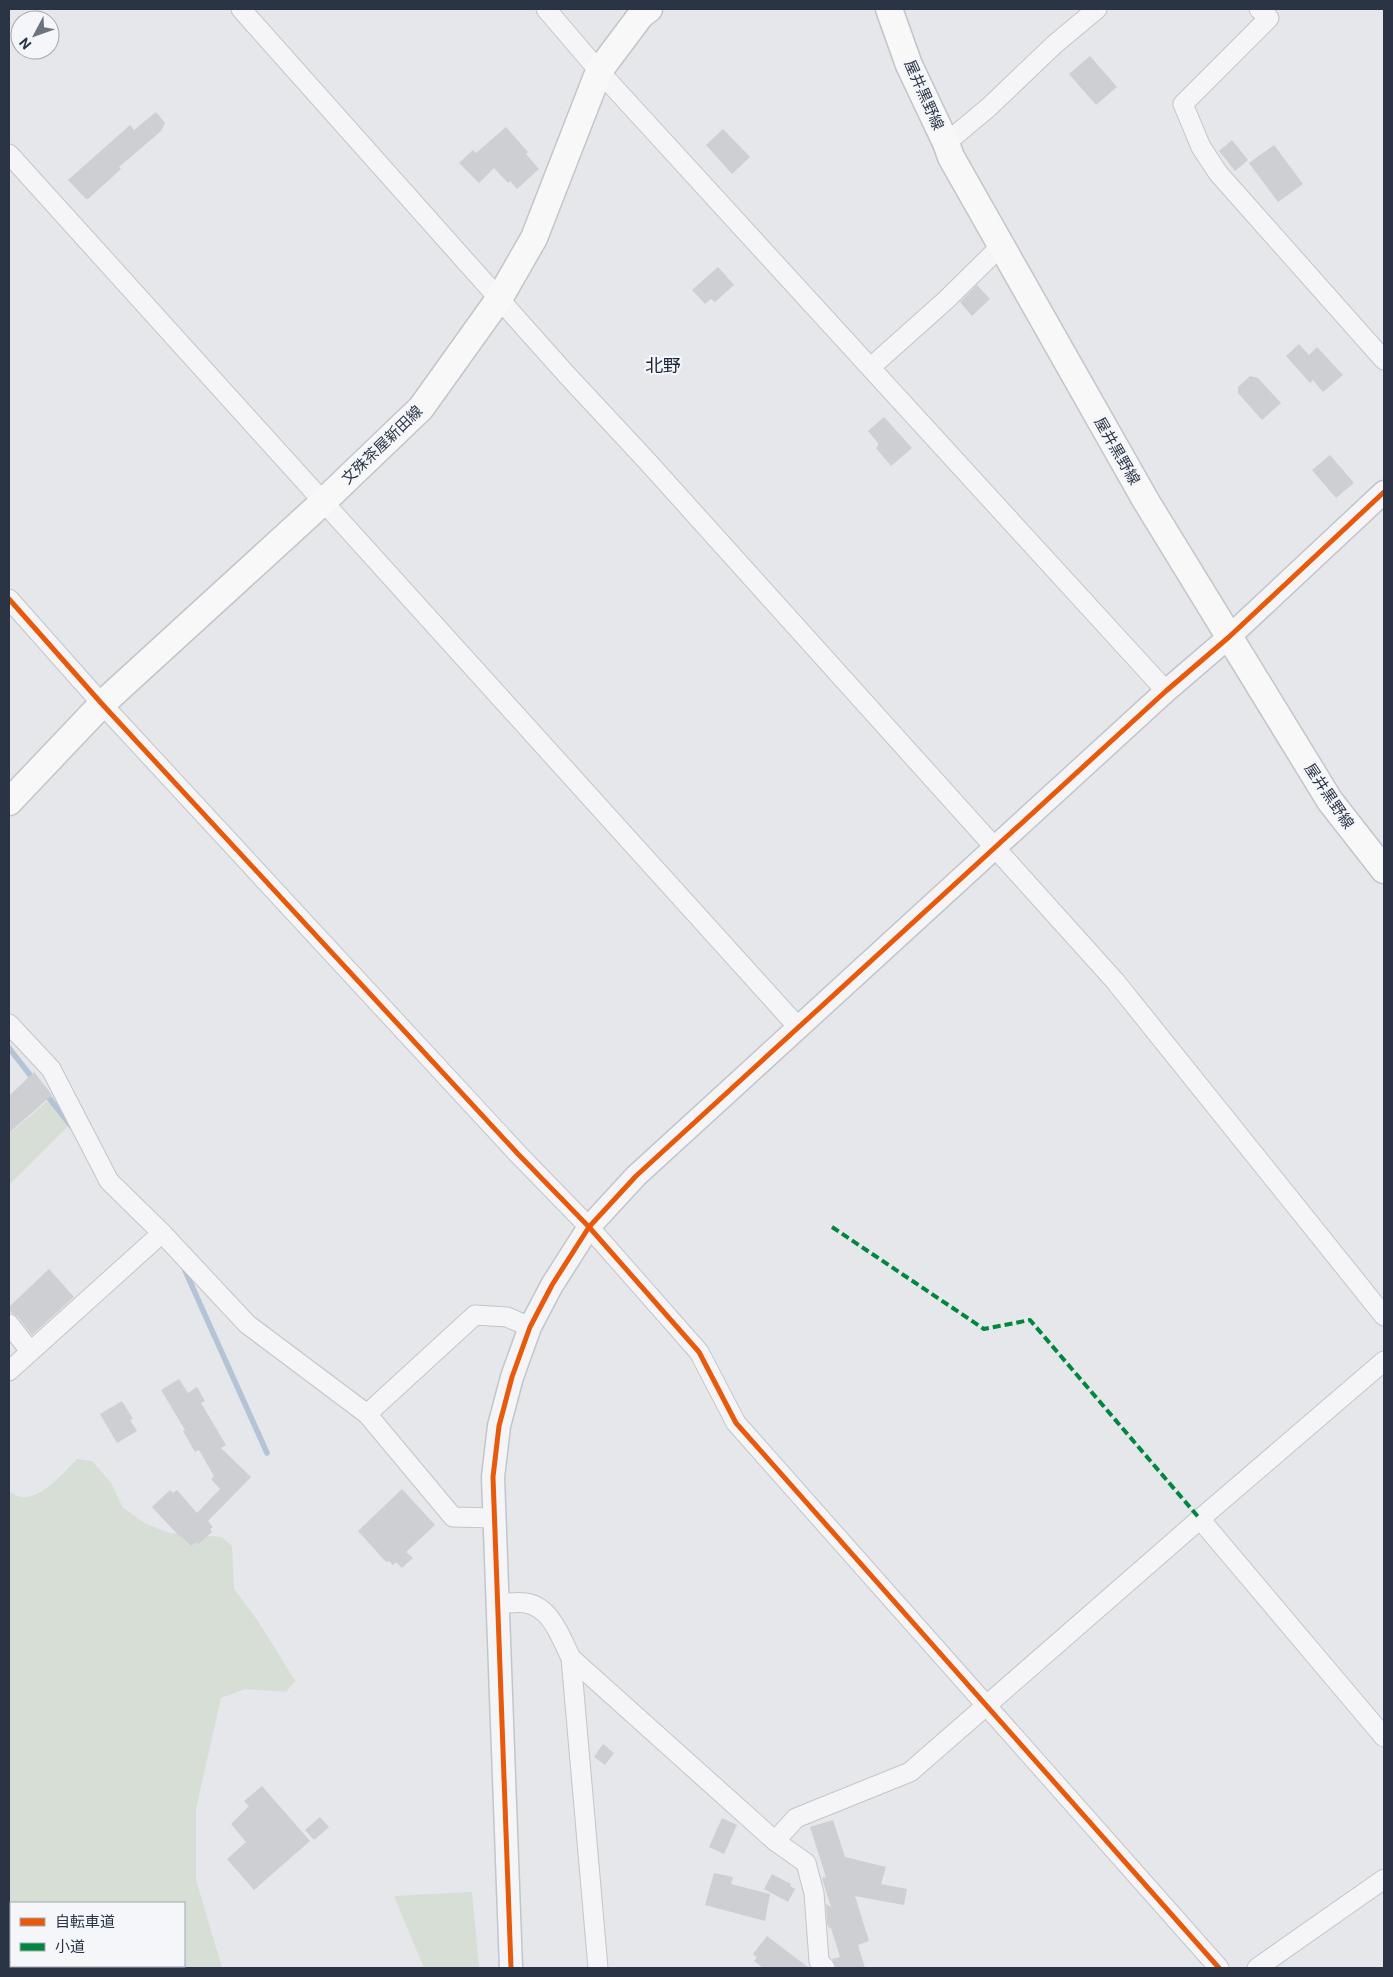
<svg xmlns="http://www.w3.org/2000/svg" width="1393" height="1977" font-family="Roboto,'Noto Sans JP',sans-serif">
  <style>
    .green { fill: #d6ded5; fill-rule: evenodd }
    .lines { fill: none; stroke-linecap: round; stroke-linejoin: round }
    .stream { stroke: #b3c4d6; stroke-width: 5.5 }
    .building { fill: #cdcfd3 }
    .minor-casing { stroke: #c3c5c8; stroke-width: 21 }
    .tertiary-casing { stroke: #c3c5c8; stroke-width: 25 }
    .secondary-casing { stroke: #c3c5c8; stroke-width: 29 }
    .minor { stroke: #f5f5f7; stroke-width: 19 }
    .tertiary { stroke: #f5f5f7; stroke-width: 22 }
    .secondary { stroke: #f8f8f8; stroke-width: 26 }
    .quiet { stroke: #00873e; stroke-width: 4; stroke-dasharray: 8 4; stroke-linecap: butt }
    .cycleway-casing { stroke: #f4f6f9; stroke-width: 8 }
    .cycleway { stroke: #e8590c; stroke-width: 5 }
    .labels { text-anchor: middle; stroke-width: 4.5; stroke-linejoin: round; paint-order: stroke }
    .street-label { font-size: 15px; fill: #2a3445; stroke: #f4f6f9 }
    .quarter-label { font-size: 18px; fill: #1c2536; stroke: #f4f6f9 }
  </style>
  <rect width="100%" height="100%" fill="#e5e7ea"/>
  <!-- green -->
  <g class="green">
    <polygon points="57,1093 72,1122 9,1185 9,1134"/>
    <path d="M77,1459L92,1461L111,1483L123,1508L146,1524L170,1533L222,1537L232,1546L234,1589L258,1621L295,1681L286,1692L245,1689L221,1698L196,1809V1880L222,1968H9V1491C32,1512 62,1474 77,1459ZM11,1903H184V1966H11Z"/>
    <polygon points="472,1892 479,1968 424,1968 394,1896"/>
  </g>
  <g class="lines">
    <!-- stream -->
    <g class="stream">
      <polyline points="9,1048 34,1080"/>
      <polyline points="45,1093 72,1127"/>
      <polyline points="183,1266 267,1453"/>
    </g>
  </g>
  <!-- building -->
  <g class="building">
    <polygon points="1090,56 1117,87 1096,105 1069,74"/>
    <polygon points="156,112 165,123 161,131 119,167 121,169 88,199 86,199 68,180 130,125 134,130"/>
    <polygon points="506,127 528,152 526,154 539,169 517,189 510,181 508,183 494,168 479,183 459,163 473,150 476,153"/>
    <polygon points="723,129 750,157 732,174 706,145"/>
    <polygon points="1232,140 1248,160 1235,171 1219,151"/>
    <polygon points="1274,145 1303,184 1278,202 1249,163"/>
    <polygon points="718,267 734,285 715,302 711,299 705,304 692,290"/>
    <polygon points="977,285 990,299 972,316 960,302"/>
    <polygon points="1299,344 1309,355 1317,347 1343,375 1323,392 1313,380 1310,383 1286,356"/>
    <polygon points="1250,376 1258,378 1281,403 1262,420 1238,393 1238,387"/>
    <polygon points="884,417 912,448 891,466 876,448 878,446 878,443 868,431"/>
    <polygon points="1330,455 1354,483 1336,498 1312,470"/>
    <polygon points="34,1072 52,1095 9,1133 9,1096"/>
    <polygon points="49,1269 74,1297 32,1335 18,1317 9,1311 9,1307"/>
    <polygon points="179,1379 188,1393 197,1387 205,1401 201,1403 226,1445 221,1448 251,1477 208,1521 213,1527 210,1529 212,1532 198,1544 196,1542 191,1546 181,1536 180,1537 152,1507 170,1490 173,1493 177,1490 197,1513 220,1489 211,1479 214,1476 199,1450 195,1452 183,1431 185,1430 161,1390"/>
    <polygon points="122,1401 133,1419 130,1420 137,1431 117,1443 100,1414"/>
    <polygon points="402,1489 435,1525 406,1552 413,1558 402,1568 396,1562 393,1565 389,1561 386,1562 358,1531"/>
    <polygon points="603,1744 614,1753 605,1765 594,1757"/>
    <polygon points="262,1786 310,1841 254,1890 227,1859 246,1842 231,1824 249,1806 244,1801"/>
    <polygon points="320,1817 329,1827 314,1840 305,1830"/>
    <polygon points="722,1818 737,1825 724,1854 709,1847"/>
    <polygon points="833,1820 845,1857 886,1867 881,1884 907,1889 904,1905 855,1896 869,1941 858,1945 865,1968 836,1968 832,1959 840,1957 831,1928 829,1928 827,1923 826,1904 831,1907 822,1878 826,1877 810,1827"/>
    <polygon points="714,1873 733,1877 731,1884 770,1894 765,1921 705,1905"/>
    <polygon points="772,1874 791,1884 790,1886 795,1889 788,1902 764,1889"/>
    <polygon points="767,1936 809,1968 763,1968 754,1961 757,1957 753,1954"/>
  </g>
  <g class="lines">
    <!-- minor casing -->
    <g class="minor-casing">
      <g id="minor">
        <polyline points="241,9 566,374 647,461 1115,981 1384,1316"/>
        <polyline points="546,9 599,71 1166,691"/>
        <polyline points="1259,9 1269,18 1183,104 1201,147 1218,173 1384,360"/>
        <polyline points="946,143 989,107 1055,44 1097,9"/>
        <polyline points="9,154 798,1027"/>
        <polyline points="871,367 946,300 1001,246"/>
        <polyline points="9,599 102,704 518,1154 589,1227 699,1352 736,1423 1219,1968"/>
        <polyline points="9,1024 51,1069 109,1181 162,1233 247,1324 367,1414"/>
        <polyline points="9,1324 30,1351"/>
        <polyline points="9,1371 162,1233"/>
        <polyline points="495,1518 453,1517 367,1414 475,1315 507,1317 530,1327"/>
        <polyline points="1200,1519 1384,1737"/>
        <path d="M497,1604C506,1604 516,1601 525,1603C551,1606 561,1638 571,1658L598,1968"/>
        <polyline points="571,1658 775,1841 806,1863 814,1893 819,1961 825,1968"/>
        <polyline points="775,1841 796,1818 910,1772 1200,1519 1384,1361"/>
        <polyline points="1257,1968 1384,1879"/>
      </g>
    </g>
    <!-- tertiary casing -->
    <g class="tertiary-casing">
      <polyline id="tertiary" points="511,1968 493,1477 499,1426 512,1377 530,1327 552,1285 589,1227 636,1176 1166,691 1229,637 1384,492"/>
    </g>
    <!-- secondary casing -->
    <g class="secondary-casing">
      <g id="secondary">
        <polyline points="889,9 909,65 946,143 951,157 1146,501 1330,801 1384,870"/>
        <polyline points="9,802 102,704 323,502 421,408 499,299 534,238 599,71 641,15 649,9"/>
      </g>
    </g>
    <!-- minor -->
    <use href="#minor" class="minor"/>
    <!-- tertiary -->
    <use href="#tertiary" class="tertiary"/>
    <!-- secondary -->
    <use href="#secondary" class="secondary"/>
    <!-- quiet -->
    <polyline class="quiet" points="832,1227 984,1329 1030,1320 1200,1519"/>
    <!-- cycleway casing -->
    <g class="cycleway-casing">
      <g id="cycleway">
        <polyline points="9,599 102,704 518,1154 589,1227 699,1352 736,1423 1219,1968"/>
        <polyline points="511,1968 493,1477 499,1426 512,1377 530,1327 552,1285 589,1227 636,1176 1166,691 1229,637 1384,492"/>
      </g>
    </g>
    <!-- cycleway -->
    <use href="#cycleway" class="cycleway"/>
  </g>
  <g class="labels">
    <!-- street labels -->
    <g class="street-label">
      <text transform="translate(924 95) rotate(66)" y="5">屋井黒野線</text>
      <text transform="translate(382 445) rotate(-44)" y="5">文殊茶屋新田線</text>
      <text transform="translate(1117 451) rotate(60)" y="5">屋井黒野線</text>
      <text transform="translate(1329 796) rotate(56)" y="5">屋井黒野線</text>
    </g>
    <!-- quarter labels -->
    <g class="quarter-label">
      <text x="663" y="372">北野</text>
    </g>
  </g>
  <!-- border -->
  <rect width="1393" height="1977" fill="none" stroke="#2a3445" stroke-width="20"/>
  <!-- legend -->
  <rect x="10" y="1902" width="175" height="65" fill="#f4f6f9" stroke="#a3a8b1"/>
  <rect x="20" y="1918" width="25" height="8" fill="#e8590c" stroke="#a3a8b1"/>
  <text x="55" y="1927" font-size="15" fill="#2a3445">自転車道</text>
  <rect x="20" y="1943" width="25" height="8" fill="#00873e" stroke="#a3a8b1"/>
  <text x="55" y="1952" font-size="15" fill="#2a3445">小道</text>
  <!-- north arrow -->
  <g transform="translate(35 35) rotate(229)"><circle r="24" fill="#f4f6f9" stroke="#a3a8b1"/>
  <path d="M0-4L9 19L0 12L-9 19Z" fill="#6b737f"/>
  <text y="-8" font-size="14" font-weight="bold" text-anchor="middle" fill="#2a3445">N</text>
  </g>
</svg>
